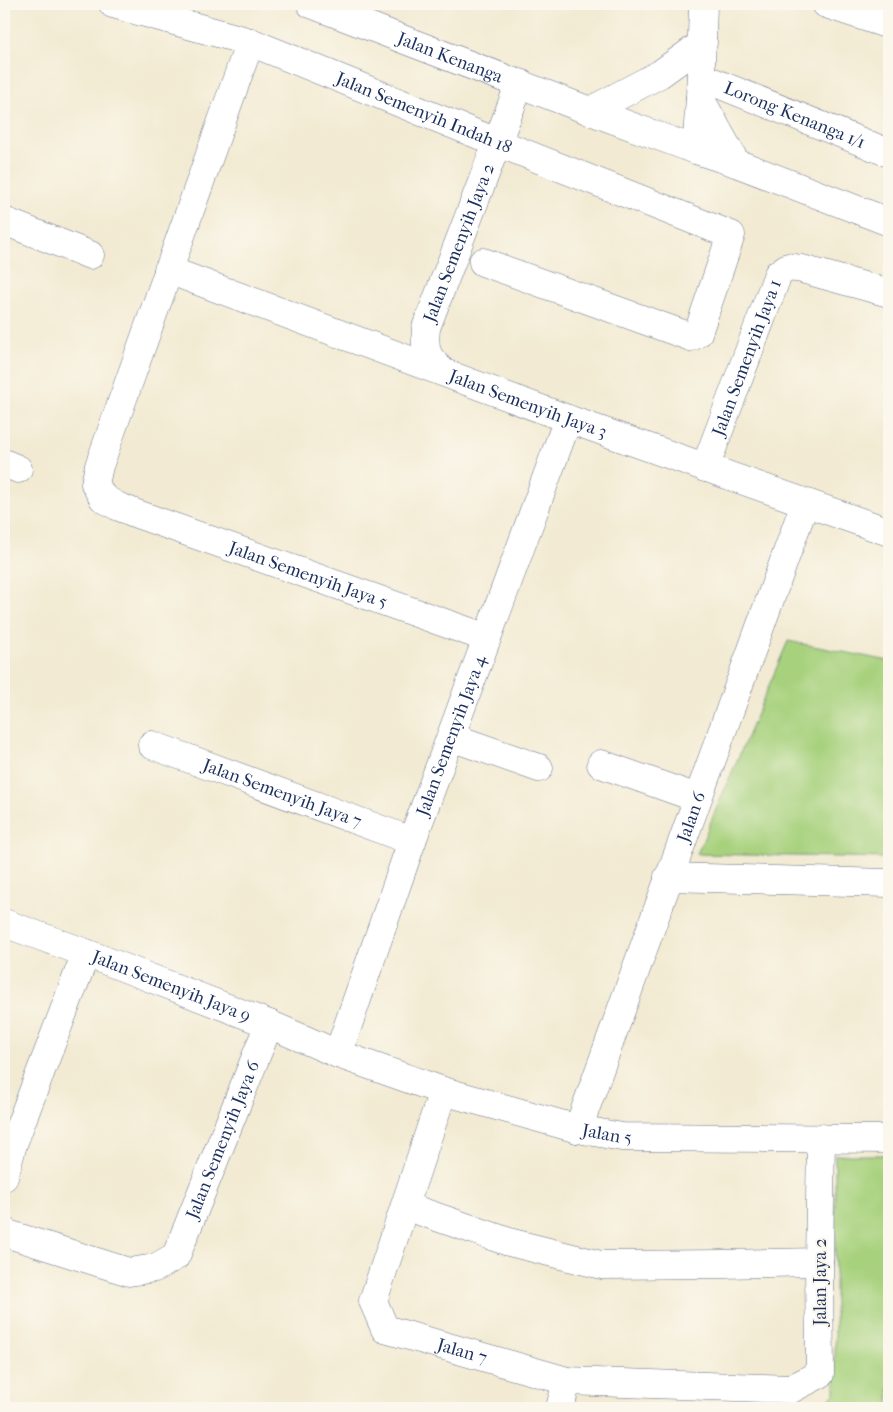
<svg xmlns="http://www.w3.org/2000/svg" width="893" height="1412" font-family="'IM FELL French Canon',serif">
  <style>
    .green { fill: #a7d17d; stroke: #61806e }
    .building { fill: #d99a6d }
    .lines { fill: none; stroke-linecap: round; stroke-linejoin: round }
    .minor-casing { stroke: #667087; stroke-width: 29 }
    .minor { stroke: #fff; stroke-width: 28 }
    .labels { text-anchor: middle; stroke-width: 4; stroke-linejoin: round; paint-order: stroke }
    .street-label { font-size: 18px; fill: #1b2f5e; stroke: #fbf7ec }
  </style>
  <rect width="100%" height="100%" fill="#fbf7ec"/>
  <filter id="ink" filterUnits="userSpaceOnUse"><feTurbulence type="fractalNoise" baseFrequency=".02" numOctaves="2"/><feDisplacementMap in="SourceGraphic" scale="10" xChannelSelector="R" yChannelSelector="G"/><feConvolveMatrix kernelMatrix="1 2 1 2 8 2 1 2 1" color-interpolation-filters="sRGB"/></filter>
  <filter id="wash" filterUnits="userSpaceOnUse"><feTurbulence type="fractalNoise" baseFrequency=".0096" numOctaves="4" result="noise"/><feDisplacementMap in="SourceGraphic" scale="20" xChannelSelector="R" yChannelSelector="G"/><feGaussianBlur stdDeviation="1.12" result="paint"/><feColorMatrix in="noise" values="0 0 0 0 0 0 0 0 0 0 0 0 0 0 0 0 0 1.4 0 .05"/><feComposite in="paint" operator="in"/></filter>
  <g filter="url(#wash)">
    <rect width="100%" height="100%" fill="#f2ead2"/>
    <!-- green -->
    <g class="green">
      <polygon points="788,641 889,661 889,858 697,854"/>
      <polygon points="835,1155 889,1155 889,1408 816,1408 835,1394"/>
    </g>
    <g id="blocks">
      <!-- building -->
      <polygon class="building" points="860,4 889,4 889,14"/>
    </g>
  </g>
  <g filter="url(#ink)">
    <use href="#blocks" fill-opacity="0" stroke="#667087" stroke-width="1"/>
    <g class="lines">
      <!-- minor casing -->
      <g class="minor-casing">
        <g id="minor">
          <path id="s1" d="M113,4L250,42L496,142L731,235L698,333L691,337L483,262"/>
          <path id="s2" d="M311,4L590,111L696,150L736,163L889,222"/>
          <polyline points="826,4 889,25"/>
          <path id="s3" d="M250,42L99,466L95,484L103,498L117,506L137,514L487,638"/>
          <path id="s4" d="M701,77L889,153"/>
          <polyline points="700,98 736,163"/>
          <polyline points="590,111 660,74 703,43"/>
          <polyline points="696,150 700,98 703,4"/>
          <polyline points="4,221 90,255"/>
          <path id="s5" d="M168,270L568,419L889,532"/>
          <path id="s6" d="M442,371C426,357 424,350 426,328L520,83"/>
          <polyline points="4,463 18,469"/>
          <path id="s7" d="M705,468L778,274L788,267L802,269L889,293"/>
          <polyline points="451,737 539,768"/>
          <path id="s8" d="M152,745L412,841"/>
          <polyline points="601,764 697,798"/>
          <polyline points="668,877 889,883"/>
          <path id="s9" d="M4,923L86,953L269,1024L338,1054L443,1091L578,1129L622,1137L889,1139"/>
          <path id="s10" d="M338,1054L412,841L568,419"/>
          <path id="s11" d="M443,1091L373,1301L385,1329L567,1381L791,1389"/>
          <path id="s12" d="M578,1129L805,503"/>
          <polyline points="4,1177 13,1144 86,953"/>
          <polyline points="405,1206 509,1242 601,1265 724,1264 819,1262"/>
          <path id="s13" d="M4,1231L5,1233L129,1272L155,1268L176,1256L269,1024"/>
          <polyline points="791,1389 820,1374 819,1262 821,1138"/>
          <polyline points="560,1408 567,1381"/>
        </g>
      </g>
      <!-- minor -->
      <use href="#minor" class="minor"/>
    </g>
  </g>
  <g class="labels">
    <!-- street labels -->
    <g class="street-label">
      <text dy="6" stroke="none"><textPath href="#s2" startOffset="149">Jalan Kenanga</textPath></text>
      <text dy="6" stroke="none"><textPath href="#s1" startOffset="330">Jalan Semenyih Indah 18</textPath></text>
      <text dy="6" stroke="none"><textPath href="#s4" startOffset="101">Lorong Kenanga 1/1</textPath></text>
      <text dy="6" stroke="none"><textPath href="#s6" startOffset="140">Jalan Semenyih Jaya 2</textPath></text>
      <text dy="6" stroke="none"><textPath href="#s7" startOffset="118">Jalan Semenyih Jaya 1</textPath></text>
      <text dy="6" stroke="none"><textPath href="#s5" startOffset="384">Jalan Semenyih Jaya 3</textPath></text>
      <text dy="6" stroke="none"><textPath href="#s3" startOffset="704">Jalan Semenyih Jaya 5</textPath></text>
      <text dy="6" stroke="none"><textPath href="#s10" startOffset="338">Jalan Semenyih Jaya 4</textPath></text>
      <text dy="6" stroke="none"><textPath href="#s8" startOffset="139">Jalan Semenyih Jaya 7</textPath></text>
      <text dy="6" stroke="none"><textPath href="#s12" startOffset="332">Jalan 6</textPath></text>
      <text dy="6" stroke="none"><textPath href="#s9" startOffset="179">Jalan Semenyih Jaya 9</textPath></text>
      <text dy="6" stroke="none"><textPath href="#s9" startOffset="640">Jalan 5</textPath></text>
      <text dy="6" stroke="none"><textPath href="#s13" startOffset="308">Jalan Semenyih Jaya 6</textPath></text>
      <text transform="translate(820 1282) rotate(-90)" y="6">Jalan Jaya 2</text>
      <text dy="6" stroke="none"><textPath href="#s11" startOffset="332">Jalan 7</textPath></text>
    </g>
  </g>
  <!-- margin -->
  <rect width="893" height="1412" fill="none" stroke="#fbf7ec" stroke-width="20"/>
</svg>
